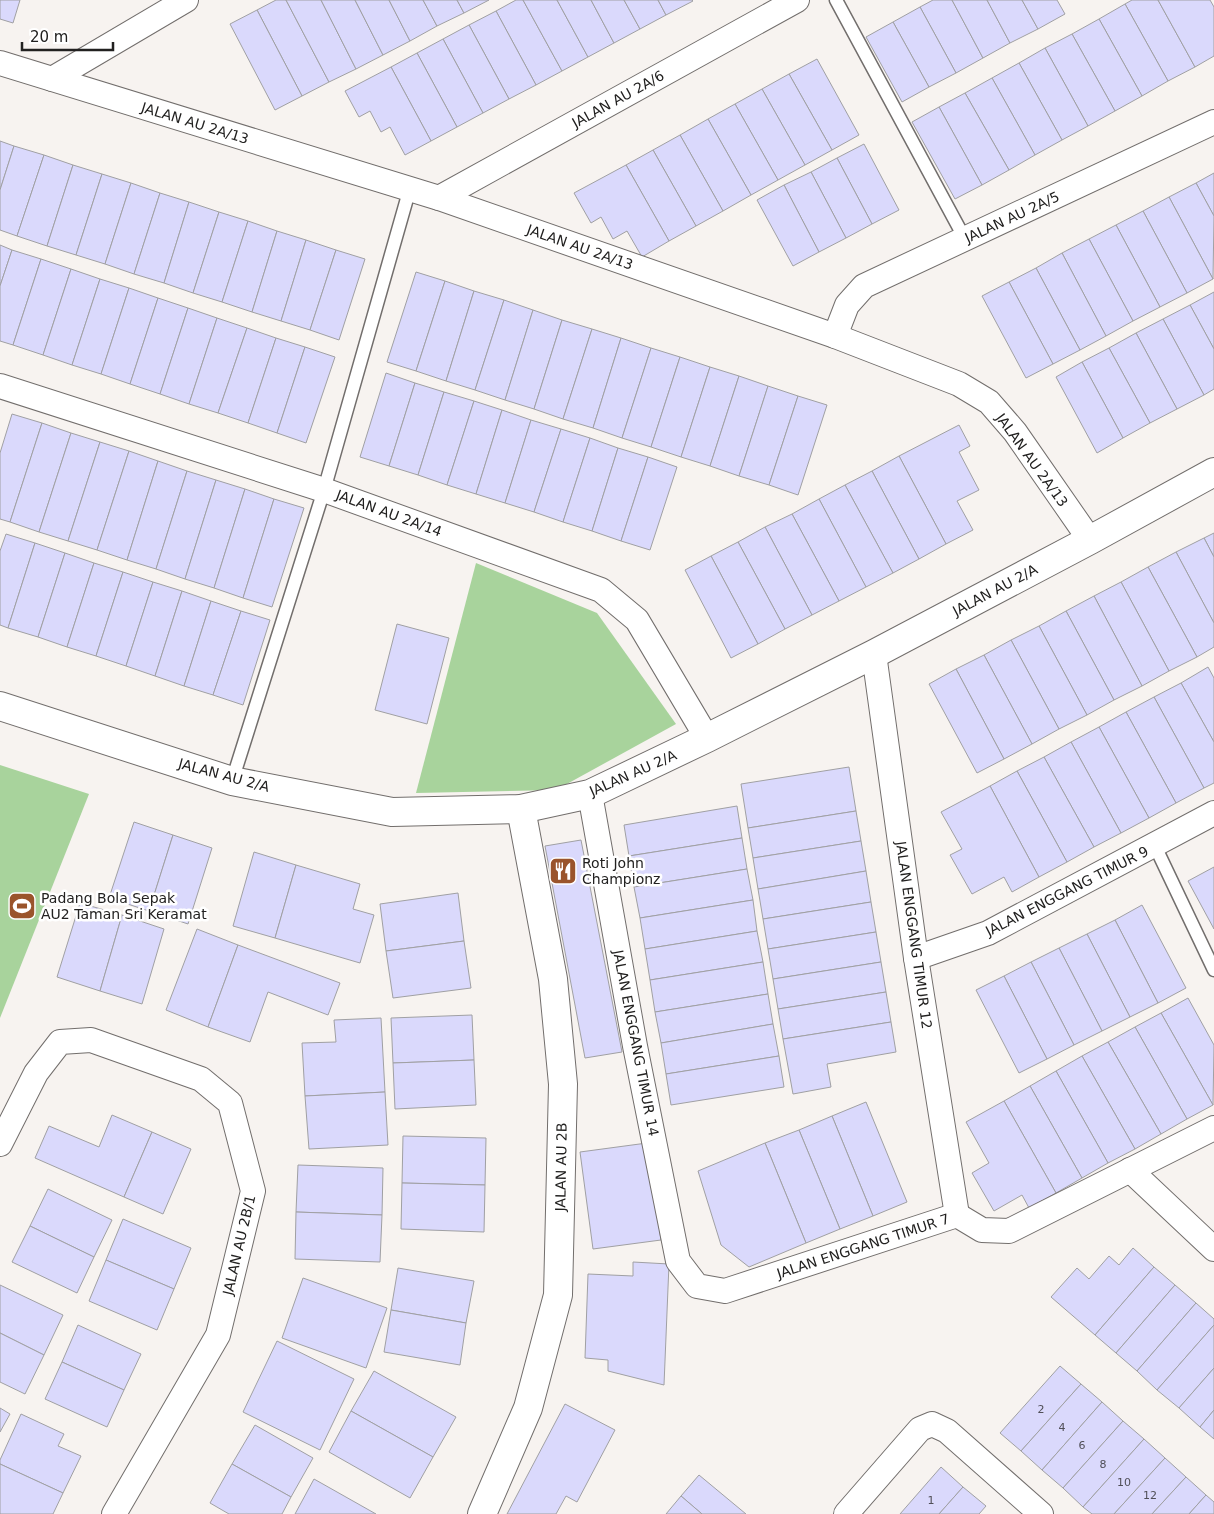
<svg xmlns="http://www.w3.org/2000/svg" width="1214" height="1514" font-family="'DejaVu Sans',sans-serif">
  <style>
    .green { fill: #a8d39c }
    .building { fill: #dad9fc; stroke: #a0a0a3 }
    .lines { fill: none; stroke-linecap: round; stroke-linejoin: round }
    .lane-casing { stroke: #726e6c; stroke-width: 15 }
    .street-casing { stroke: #726e6c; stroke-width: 26 }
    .secondary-casing { stroke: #726e6c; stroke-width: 30 }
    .lane { stroke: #fff; stroke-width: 12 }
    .street { stroke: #fff; stroke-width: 24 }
    .secondary { stroke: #fff; stroke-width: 28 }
    .labels { text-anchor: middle; stroke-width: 5; stroke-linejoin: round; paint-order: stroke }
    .number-label { font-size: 11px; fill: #504f57 }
    .street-label { font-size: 14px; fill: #222120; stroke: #fff }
    .poi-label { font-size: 14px; fill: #222120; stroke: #fff; text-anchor: start }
  </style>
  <rect width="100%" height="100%" fill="#f7f3f0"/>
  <!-- green -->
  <g class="green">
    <polygon points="476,563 597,613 676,724 556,790 416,793"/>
    <polygon points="0,765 89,794 0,1018"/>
  </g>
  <!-- building -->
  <g class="building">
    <polygon points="0,0 20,0 13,23 0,19"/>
    <polygon points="276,0 286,0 329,82 302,96 257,10"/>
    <polygon points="286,0 321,0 356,69 329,82"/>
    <polygon points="321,0 355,0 383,55 356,69"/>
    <polygon points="355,0 389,0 410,41 383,55"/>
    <polygon points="389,0 423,0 437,26 410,41"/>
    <polygon points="423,0 457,0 464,13 437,26"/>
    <polygon points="457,0 489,0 464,13"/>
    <polygon points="516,0 523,0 562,71 536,85 496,11"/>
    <polygon points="523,0 557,0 588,57 562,71"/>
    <polygon points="557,0 591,0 614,43 588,57"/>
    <polygon points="591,0 624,0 640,29 614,43"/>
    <polygon points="624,0 658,0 666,15 640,29"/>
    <polygon points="658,0 692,0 693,1 666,15"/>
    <polygon points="933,0 952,0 983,58 956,73 920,7"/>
    <polygon points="952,0 987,0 1010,43 983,58"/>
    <polygon points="987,0 1022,0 1038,29 1010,43"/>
    <polygon points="1022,0 1057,0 1065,14 1038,29"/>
    <polygon points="1132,0 1158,0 1195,67 1168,81 1125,4"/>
    <polygon points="1158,0 1210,0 1214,7 1214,56 1195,67"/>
    <polygon points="1125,4 1168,81 1142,96 1099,19"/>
    <polygon points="920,7 956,73 929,87 893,22"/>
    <polygon points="257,10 302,96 275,110 230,24"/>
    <polygon points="496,11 536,85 509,99 469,25"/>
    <polygon points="1099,19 1142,96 1115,111 1072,34"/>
    <polygon points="893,22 929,87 902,102 866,37"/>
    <polygon points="469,25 509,99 483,113 443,39"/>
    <polygon points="1072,34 1115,111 1088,126 1045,48"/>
    <polygon points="443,39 483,113 457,127 417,53"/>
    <polygon points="1045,48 1088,126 1062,140 1019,63"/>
    <polygon points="417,53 457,127 431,141 391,67"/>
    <polygon points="817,59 859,135 832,150 789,74"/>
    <polygon points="1019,63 1062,140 1035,155 992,78"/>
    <polygon points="391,67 431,141 405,155 390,127 381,132 370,111 359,117 345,91"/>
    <polygon points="789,74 832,150 805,165 762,89"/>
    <polygon points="992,78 1035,155 1009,170 965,93"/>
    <polygon points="762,89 805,165 778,180 735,104"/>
    <polygon points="965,93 1009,170 982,185 939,107"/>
    <polygon points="735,104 778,180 751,195 708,119"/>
    <polygon points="939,107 982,185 955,199 912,122"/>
    <polygon points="708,119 751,195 723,211 680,135"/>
    <polygon points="680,135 723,211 696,226 653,150"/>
    <polygon points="0,141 14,146 0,190"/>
    <polygon points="864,144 899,210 872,224 837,158"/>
    <polygon points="14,146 44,155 17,236 0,230 0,190"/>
    <polygon points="653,150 696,226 669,241 626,165"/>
    <polygon points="44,155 73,165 47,246 17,236"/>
    <polygon points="837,158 872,224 846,238 811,172"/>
    <polygon points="73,165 102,174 76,255 47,246"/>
    <polygon points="626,165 669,241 642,257 627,231 613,239 601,217 591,223 574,193"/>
    <polygon points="811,172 846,238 819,252 784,185"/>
    <polygon points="1214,173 1214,216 1196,183"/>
    <polygon points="102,174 131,183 105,264 76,255"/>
    <polygon points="131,183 160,193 134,274 105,264"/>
    <polygon points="1196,183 1214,216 1213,279 1169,197"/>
    <polygon points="784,185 819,252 793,266 757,200"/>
    <polygon points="160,193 189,202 164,283 134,274"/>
    <polygon points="1169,197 1213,279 1187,293 1143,211"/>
    <polygon points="189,202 219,212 193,293 164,283"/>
    <polygon points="1143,211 1187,293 1160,307 1116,225"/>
    <polygon points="219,212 248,221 222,302 193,293"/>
    <polygon points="248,221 277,231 252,312 222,302"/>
    <polygon points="1116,225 1160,307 1133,321 1089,239"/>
    <polygon points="277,231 306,240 281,321 252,312"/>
    <polygon points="1089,239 1133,321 1106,336 1062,253"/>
    <polygon points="306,240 336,250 310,330 281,321"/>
    <polygon points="0,245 12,250 0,286"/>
    <polygon points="12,250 41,259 13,345 0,341 0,286"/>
    <polygon points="336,250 365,259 339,340 310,330"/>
    <polygon points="1062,253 1106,336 1080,350 1036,268"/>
    <polygon points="41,259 71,269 43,355 13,345"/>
    <polygon points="1036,268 1080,350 1053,364 1009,282"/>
    <polygon points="71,269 100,279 72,365 43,355"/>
    <polygon points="416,272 445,281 416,371 387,362"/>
    <polygon points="100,279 129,288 101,374 72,365"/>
    <polygon points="445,281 474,291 446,381 416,371"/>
    <polygon points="1009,282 1053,364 1026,378 982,296"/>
    <polygon points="129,288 158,298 130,384 101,374"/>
    <polygon points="474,291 504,300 475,390 446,381"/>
    <polygon points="1214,292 1214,349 1190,305"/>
    <polygon points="158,298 188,308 160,394 130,384"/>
    <polygon points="504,300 533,310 505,400 475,390"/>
    <polygon points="1190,305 1214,349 1214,389 1204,395 1163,319"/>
    <polygon points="188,308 217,318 189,404 160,394"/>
    <polygon points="533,310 562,320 534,409 505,400"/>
    <polygon points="217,318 247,328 218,413 189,404"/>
    <polygon points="1163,319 1204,395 1177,409 1136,333"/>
    <polygon points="562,320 592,329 563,419 534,409"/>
    <polygon points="247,328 276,338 248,423 218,413"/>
    <polygon points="592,329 621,338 593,428 563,419"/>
    <polygon points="1136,333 1177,409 1150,423 1109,348"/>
    <polygon points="276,338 305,347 277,433 248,423"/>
    <polygon points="621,338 651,348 622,438 593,428"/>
    <polygon points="305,347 335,357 306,443 277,433"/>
    <polygon points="651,348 680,357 651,447 622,438"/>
    <polygon points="1109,348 1150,423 1123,438 1082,362"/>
    <polygon points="680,357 710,367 681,457 651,447"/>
    <polygon points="1082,362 1123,438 1097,453 1056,377"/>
    <polygon points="710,367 739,376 710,466 681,457"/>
    <polygon points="386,373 415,383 389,466 360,457"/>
    <polygon points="739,376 768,386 739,476 710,466"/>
    <polygon points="415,383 444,392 418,475 389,466"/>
    <polygon points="768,386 798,396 769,485 739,476"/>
    <polygon points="444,392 474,401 447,485 418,475"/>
    <polygon points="798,396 827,405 798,495 769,485"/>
    <polygon points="474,401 502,410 476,494 447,485"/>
    <polygon points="502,410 531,420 505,503 476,494"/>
    <polygon points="12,414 42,423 10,522 0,519 0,453"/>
    <polygon points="531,420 561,429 534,512 505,503"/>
    <polygon points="42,423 71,433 39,532 10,522"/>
    <polygon points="959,425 970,446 959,452 979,490 957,501 973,530 946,544 899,456"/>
    <polygon points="561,429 590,438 563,522 534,512"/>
    <polygon points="71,433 100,442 68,541 39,532"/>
    <polygon points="590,438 618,448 592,531 563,522"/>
    <polygon points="100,442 129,451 97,550 68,541"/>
    <polygon points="618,448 648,457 621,541 592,531"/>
    <polygon points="129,451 158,461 127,560 97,550"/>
    <polygon points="899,456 946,544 919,559 872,471"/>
    <polygon points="648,457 677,467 650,550 621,541"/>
    <polygon points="158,461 187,471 156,569 127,560"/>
    <polygon points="187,471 216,480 185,579 156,569"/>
    <polygon points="872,471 919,559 893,573 845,485"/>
    <polygon points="216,480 245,489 214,588 185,579"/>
    <polygon points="845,485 893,573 866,587 819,499"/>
    <polygon points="245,489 274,499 243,598 214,588"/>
    <polygon points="274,499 304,508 272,607 243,598"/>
    <polygon points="819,499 866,587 839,601 792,514"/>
    <polygon points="792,514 839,601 812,615 765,527"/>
    <polygon points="765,527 812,615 785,629 738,542"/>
    <polygon points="1214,533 1214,557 1204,538"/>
    <polygon points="6,534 35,543 8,628 0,625 0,551"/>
    <polygon points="1204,538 1214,557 1214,623 1176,552"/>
    <polygon points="738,542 785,629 758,644 711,556"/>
    <polygon points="35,543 65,553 38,637 8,628"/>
    <polygon points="1176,552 1214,623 1214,647 1197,657 1148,567"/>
    <polygon points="65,553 94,563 67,647 38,637"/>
    <polygon points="711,556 758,644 731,658 685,570"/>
    <polygon points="94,563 123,572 96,656 67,647"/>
    <polygon points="1148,567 1197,657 1169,671 1121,582"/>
    <polygon points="123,572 153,582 126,666 96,656"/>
    <polygon points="153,582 182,591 155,676 126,666"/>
    <polygon points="1121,582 1169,671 1142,686 1094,596"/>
    <polygon points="182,591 211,601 184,686 155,676"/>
    <polygon points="1094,596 1142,686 1114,700 1066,611"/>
    <polygon points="211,601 241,611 213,695 184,686"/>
    <polygon points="241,611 270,620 243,705 213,695"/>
    <polygon points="1066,611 1114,700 1087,715 1039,626"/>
    <polygon points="397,624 449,638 427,724 375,710"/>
    <polygon points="1039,626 1087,715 1059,729 1011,640"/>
    <polygon points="1011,640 1059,729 1032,744 984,655"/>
    <polygon points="984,655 1032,744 1004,759 956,669"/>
    <polygon points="1208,667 1214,678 1214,742 1181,683"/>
    <polygon points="956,669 1004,759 977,773 929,684"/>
    <polygon points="1181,683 1214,742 1214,783 1204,788 1154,697"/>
    <polygon points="1154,697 1204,788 1176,803 1126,712"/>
    <polygon points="1126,712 1176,803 1149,818 1099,727"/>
    <polygon points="1099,727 1149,818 1121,833 1071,742"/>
    <polygon points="1071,742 1121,833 1094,847 1044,757"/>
    <polygon points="1044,757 1094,847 1067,862 1017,771"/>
    <polygon points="849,767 856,811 748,828 741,784"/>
    <polygon points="1017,771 1067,862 1039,877 990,786"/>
    <polygon points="990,786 1039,877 1012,892 1004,877 972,894 950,855 962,849 941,812"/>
    <polygon points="737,806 742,838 629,856 624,825"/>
    <polygon points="856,811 861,841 753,858 748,828"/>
    <polygon points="134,822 173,835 149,911 109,898"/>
    <polygon points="173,835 212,848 188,924 149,911"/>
    <polygon points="742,838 747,869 634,887 629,856"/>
    <polygon points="581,840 622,1052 585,1058 545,846"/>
    <polygon points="861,841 866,871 758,889 753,858"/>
    <polygon points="254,852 296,865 275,938 233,926"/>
    <polygon points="296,865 360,884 353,909 374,915 360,963 275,938"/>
    <polygon points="1214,867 1214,929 1188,881"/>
    <polygon points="747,869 753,900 640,918 634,887"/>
    <polygon points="866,871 871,902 763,919 758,889"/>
    <polygon points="458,893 464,941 386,951 380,904"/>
    <polygon points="753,900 757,931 645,949 640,918"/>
    <polygon points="871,902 876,932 768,949 763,919"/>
    <polygon points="80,903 122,915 100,991 57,977"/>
    <polygon points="1142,905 1186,988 1158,1003 1115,920"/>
    <polygon points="122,915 164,929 142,1004 100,991"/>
    <polygon points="1115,920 1158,1003 1130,1017 1087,934"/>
    <polygon points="197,929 238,945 208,1027 166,1010"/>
    <polygon points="757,931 763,962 650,980 645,949"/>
    <polygon points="876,932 881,962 773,979 768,949"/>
    <polygon points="1087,934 1130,1017 1102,1031 1059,948"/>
    <polygon points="464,941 471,988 393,998 386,951"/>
    <polygon points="238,945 340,983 328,1015 268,992 250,1042 208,1027"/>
    <polygon points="1059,948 1102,1031 1074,1045 1031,962"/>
    <polygon points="763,962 768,994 655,1012 650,980"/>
    <polygon points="881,962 886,992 778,1009 773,979"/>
    <polygon points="1031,962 1074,1045 1047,1059 1004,976"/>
    <polygon points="1004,976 1047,1059 1019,1073 976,990"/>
    <polygon points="886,992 891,1022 783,1039 778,1009"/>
    <polygon points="768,994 773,1024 661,1043 655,1012"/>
    <polygon points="1188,998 1214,1045 1213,1105 1161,1013"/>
    <polygon points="1161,1013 1213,1105 1187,1119 1135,1027"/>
    <polygon points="472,1015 474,1060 393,1063 391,1018"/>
    <polygon points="381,1018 385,1092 305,1096 302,1043 336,1042 334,1020"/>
    <polygon points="891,1022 896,1052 827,1064 831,1087 793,1094 783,1039"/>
    <polygon points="773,1024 779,1056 666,1074 661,1043"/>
    <polygon points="1135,1027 1187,1119 1161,1134 1108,1042"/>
    <polygon points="1108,1042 1161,1134 1135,1149 1082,1056"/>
    <polygon points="779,1056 784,1087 671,1105 666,1074"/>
    <polygon points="1082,1056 1135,1149 1108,1163 1056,1071"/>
    <polygon points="474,1060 476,1105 395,1109 393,1063"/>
    <polygon points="1056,1071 1108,1163 1082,1178 1030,1086"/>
    <polygon points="1030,1086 1082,1178 1056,1193 1004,1101"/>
    <polygon points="385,1092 388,1145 309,1149 305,1096"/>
    <polygon points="1004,1101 1056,1193 1029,1208 1022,1195 994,1211 972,1173 989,1163 966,1122"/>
    <polygon points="866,1102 907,1202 873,1216 832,1116"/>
    <polygon points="112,1115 152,1132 124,1197 35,1158 49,1126 99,1147"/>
    <polygon points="832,1116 873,1216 840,1229 799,1130"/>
    <polygon points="799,1130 840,1229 806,1243 765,1143"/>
    <polygon points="152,1132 191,1149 163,1214 124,1197"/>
    <polygon points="403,1136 486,1138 485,1185 402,1183"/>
    <polygon points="647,1143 661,1240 593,1249 580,1152"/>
    <polygon points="765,1143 806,1243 749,1267 721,1245 698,1171"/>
    <polygon points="298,1165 383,1168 382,1215 296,1212"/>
    <polygon points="402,1183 485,1185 484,1232 401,1229"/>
    <polygon points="48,1189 112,1220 94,1257 30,1226"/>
    <polygon points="296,1212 382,1215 380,1262 295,1259"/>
    <polygon points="123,1219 191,1248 174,1289 106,1260"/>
    <polygon points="30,1226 94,1257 77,1293 12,1262"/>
    <polygon points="1133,1248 1154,1267 1095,1335 1051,1297 1077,1268 1089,1279 1109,1256 1119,1265"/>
    <polygon points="106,1260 174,1289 157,1330 89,1301"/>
    <polygon points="633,1262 669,1264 664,1385 608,1371 608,1360 585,1358 588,1274 633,1276"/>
    <polygon points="1154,1267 1175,1285 1116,1353 1095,1335"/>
    <polygon points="398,1268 474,1281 466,1323 391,1310"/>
    <polygon points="303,1278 387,1308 366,1368 282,1338"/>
    <polygon points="0,1285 63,1315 44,1355 0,1333"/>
    <polygon points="1175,1285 1196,1303 1137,1371 1116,1353"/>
    <polygon points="1196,1303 1214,1319 1214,1325 1157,1390 1137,1371"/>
    <polygon points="391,1310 466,1323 460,1365 384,1352"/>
    <polygon points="78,1325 141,1354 124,1390 62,1362"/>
    <polygon points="1214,1325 1214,1368 1179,1408 1157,1390"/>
    <polygon points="0,1333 44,1355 25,1394 0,1382"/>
    <polygon points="277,1341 354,1379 320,1450 243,1412"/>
    <polygon points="62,1362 124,1390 107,1427 45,1399"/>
    <polygon points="1060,1366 1081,1384 1021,1451 1000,1433"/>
    <polygon points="1214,1368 1214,1410 1200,1427 1179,1408"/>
    <polygon points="374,1371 456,1417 433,1457 351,1411"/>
    <polygon points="1081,1384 1102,1402 1042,1470 1021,1451"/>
    <polygon points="1102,1402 1123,1421 1063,1488 1042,1470"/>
    <polygon points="565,1404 615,1430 577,1502 566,1496 556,1514 507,1514"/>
    <polygon points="0,1408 10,1414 0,1432"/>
    <polygon points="1214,1410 1214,1439 1200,1427"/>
    <polygon points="351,1411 433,1457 410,1498 329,1452"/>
    <polygon points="21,1414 64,1434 58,1446 81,1456 63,1493 0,1464 0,1460"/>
    <polygon points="1123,1421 1144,1439 1083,1507 1063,1488"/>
    <polygon points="255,1425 313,1458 291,1497 232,1464"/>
    <polygon points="1144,1439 1165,1458 1114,1514 1092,1514 1083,1507"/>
    <polygon points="1165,1458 1186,1477 1152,1514 1114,1514"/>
    <polygon points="0,1464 63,1493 53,1514 0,1514"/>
    <polygon points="232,1464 291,1497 282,1514 229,1514 210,1503"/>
    <polygon points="941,1467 963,1487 939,1514 900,1514"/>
    <polygon points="699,1475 746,1514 702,1514 681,1496"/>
    <polygon points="1186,1477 1206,1495 1189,1514 1152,1514"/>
    <polygon points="314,1479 376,1514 295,1514"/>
    <polygon points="963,1487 986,1506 979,1514 939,1514"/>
    <polygon points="1206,1495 1214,1502 1214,1514 1189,1514"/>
    <polygon points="681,1496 702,1514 666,1514"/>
  </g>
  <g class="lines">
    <!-- lane casing -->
    <g class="lane-casing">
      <g id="lane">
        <polyline points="836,0 965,239"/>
        <polyline points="232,781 324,490 410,188"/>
        <polyline points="1155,846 1214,970"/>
      </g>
    </g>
    <!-- street casing -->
    <g class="street-casing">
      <g id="street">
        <polyline points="0,63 439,198 835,336 959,384 989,402 1015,432 1090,540"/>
        <polyline points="52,79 186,0"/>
        <polyline points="439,198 797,0"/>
        <polyline points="835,336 847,305 864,286 1214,122"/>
        <polyline points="0,386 324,490 601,590 637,620 707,738"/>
        <polyline points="874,654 916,958 957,1215"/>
        <polyline points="590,794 635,1046 678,1261 697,1286 725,1291 957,1215 982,1230 1009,1231 1214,1128"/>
        <polyline points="916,958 988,933 1214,813"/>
        <polyline points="0,1144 36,1073 60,1042 91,1040 201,1079 230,1103 253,1191 218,1335 114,1514"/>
        <polyline points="1130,1170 1214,1249"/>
        <polyline points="846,1514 920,1429 932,1424 947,1431 1041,1514"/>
      </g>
    </g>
    <!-- secondary casing -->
    <g class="secondary-casing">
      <g id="secondary">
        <polyline points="0,706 232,781 392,812 521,809 590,794 707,738 874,654 1090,540 1214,472"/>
        <polyline points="482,1514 528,1408 558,1295 563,1084 553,979 521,809"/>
      </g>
    </g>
    <!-- lane -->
    <use href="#lane" class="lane"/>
    <!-- street -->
    <use href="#street" class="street"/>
    <!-- secondary -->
    <use href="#secondary" class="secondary"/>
  </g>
  <!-- icons -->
  <defs>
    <g id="restaurant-square" transform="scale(1.4375)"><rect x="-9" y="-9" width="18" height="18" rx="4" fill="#9a542b" stroke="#fff"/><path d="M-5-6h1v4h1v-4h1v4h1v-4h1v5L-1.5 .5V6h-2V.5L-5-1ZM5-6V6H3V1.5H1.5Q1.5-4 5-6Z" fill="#fff"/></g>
    <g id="stadium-square" transform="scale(1.4375)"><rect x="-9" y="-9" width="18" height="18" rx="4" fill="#9a542b" stroke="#fff"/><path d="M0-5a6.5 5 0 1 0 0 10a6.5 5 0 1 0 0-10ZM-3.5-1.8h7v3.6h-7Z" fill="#fff"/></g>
  </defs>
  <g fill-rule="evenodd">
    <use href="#restaurant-square" x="563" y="871"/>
    <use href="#stadium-square" x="22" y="906"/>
  </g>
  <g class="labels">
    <!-- number labels -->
    <g class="number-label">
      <text x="1041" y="1413">2</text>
      <text x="1062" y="1431">4</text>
      <text x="1082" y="1449">6</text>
      <text x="1103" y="1468">8</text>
      <text x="1124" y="1486">10</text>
      <text x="1150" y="1499">12</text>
      <text x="931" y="1504">1</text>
    </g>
    <!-- street labels -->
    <g class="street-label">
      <text transform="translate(618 99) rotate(-29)" y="5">JALAN AU 2A/6</text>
      <text transform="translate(195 123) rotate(17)" y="5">JALAN AU 2A/13</text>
      <text transform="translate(1012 217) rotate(-25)" y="5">JALAN AU 2A/5</text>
      <text transform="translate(580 247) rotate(19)" y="5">JALAN AU 2A/13</text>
      <text transform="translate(1032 460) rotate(54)" y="5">JALAN AU 2A/13</text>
      <text transform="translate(389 513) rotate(20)" y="5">JALAN AU 2A/14</text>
      <text transform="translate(995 590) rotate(-28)" y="5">JALAN AU 2/A</text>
      <text transform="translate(633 773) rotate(-24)" y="5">JALAN AU 2/A</text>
      <text transform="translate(224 775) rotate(15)" y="5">JALAN AU 2/A</text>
      <text transform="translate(1067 891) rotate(-27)" y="5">JALAN ENGGANG TIMUR 9</text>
      <text transform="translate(914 935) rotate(82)" y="5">JALAN ENGGANG TIMUR 12</text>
      <text transform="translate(636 1043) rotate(79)" y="5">JALAN ENGGANG TIMUR 14</text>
      <text transform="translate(561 1167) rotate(-89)" y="5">JALAN AU 2B</text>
      <text transform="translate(239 1245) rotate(-77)" y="5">JALAN AU 2B/1</text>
      <text transform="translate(863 1246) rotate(-18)" y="5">JALAN ENGGANG TIMUR 7</text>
    </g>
    <!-- poi labels -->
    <g class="poi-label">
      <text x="582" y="868">Roti John<tspan x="582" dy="16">Championz</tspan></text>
      <text x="41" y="903">Padang Bola Sepak<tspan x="41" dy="16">AU2 Taman Sri Keramat</tspan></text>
    </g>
  </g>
  <!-- scale -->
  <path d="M22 42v8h91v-8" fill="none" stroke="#222120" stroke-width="2.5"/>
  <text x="30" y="42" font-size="15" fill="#222120" stroke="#ffffff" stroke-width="4" paint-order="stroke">20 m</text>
</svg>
